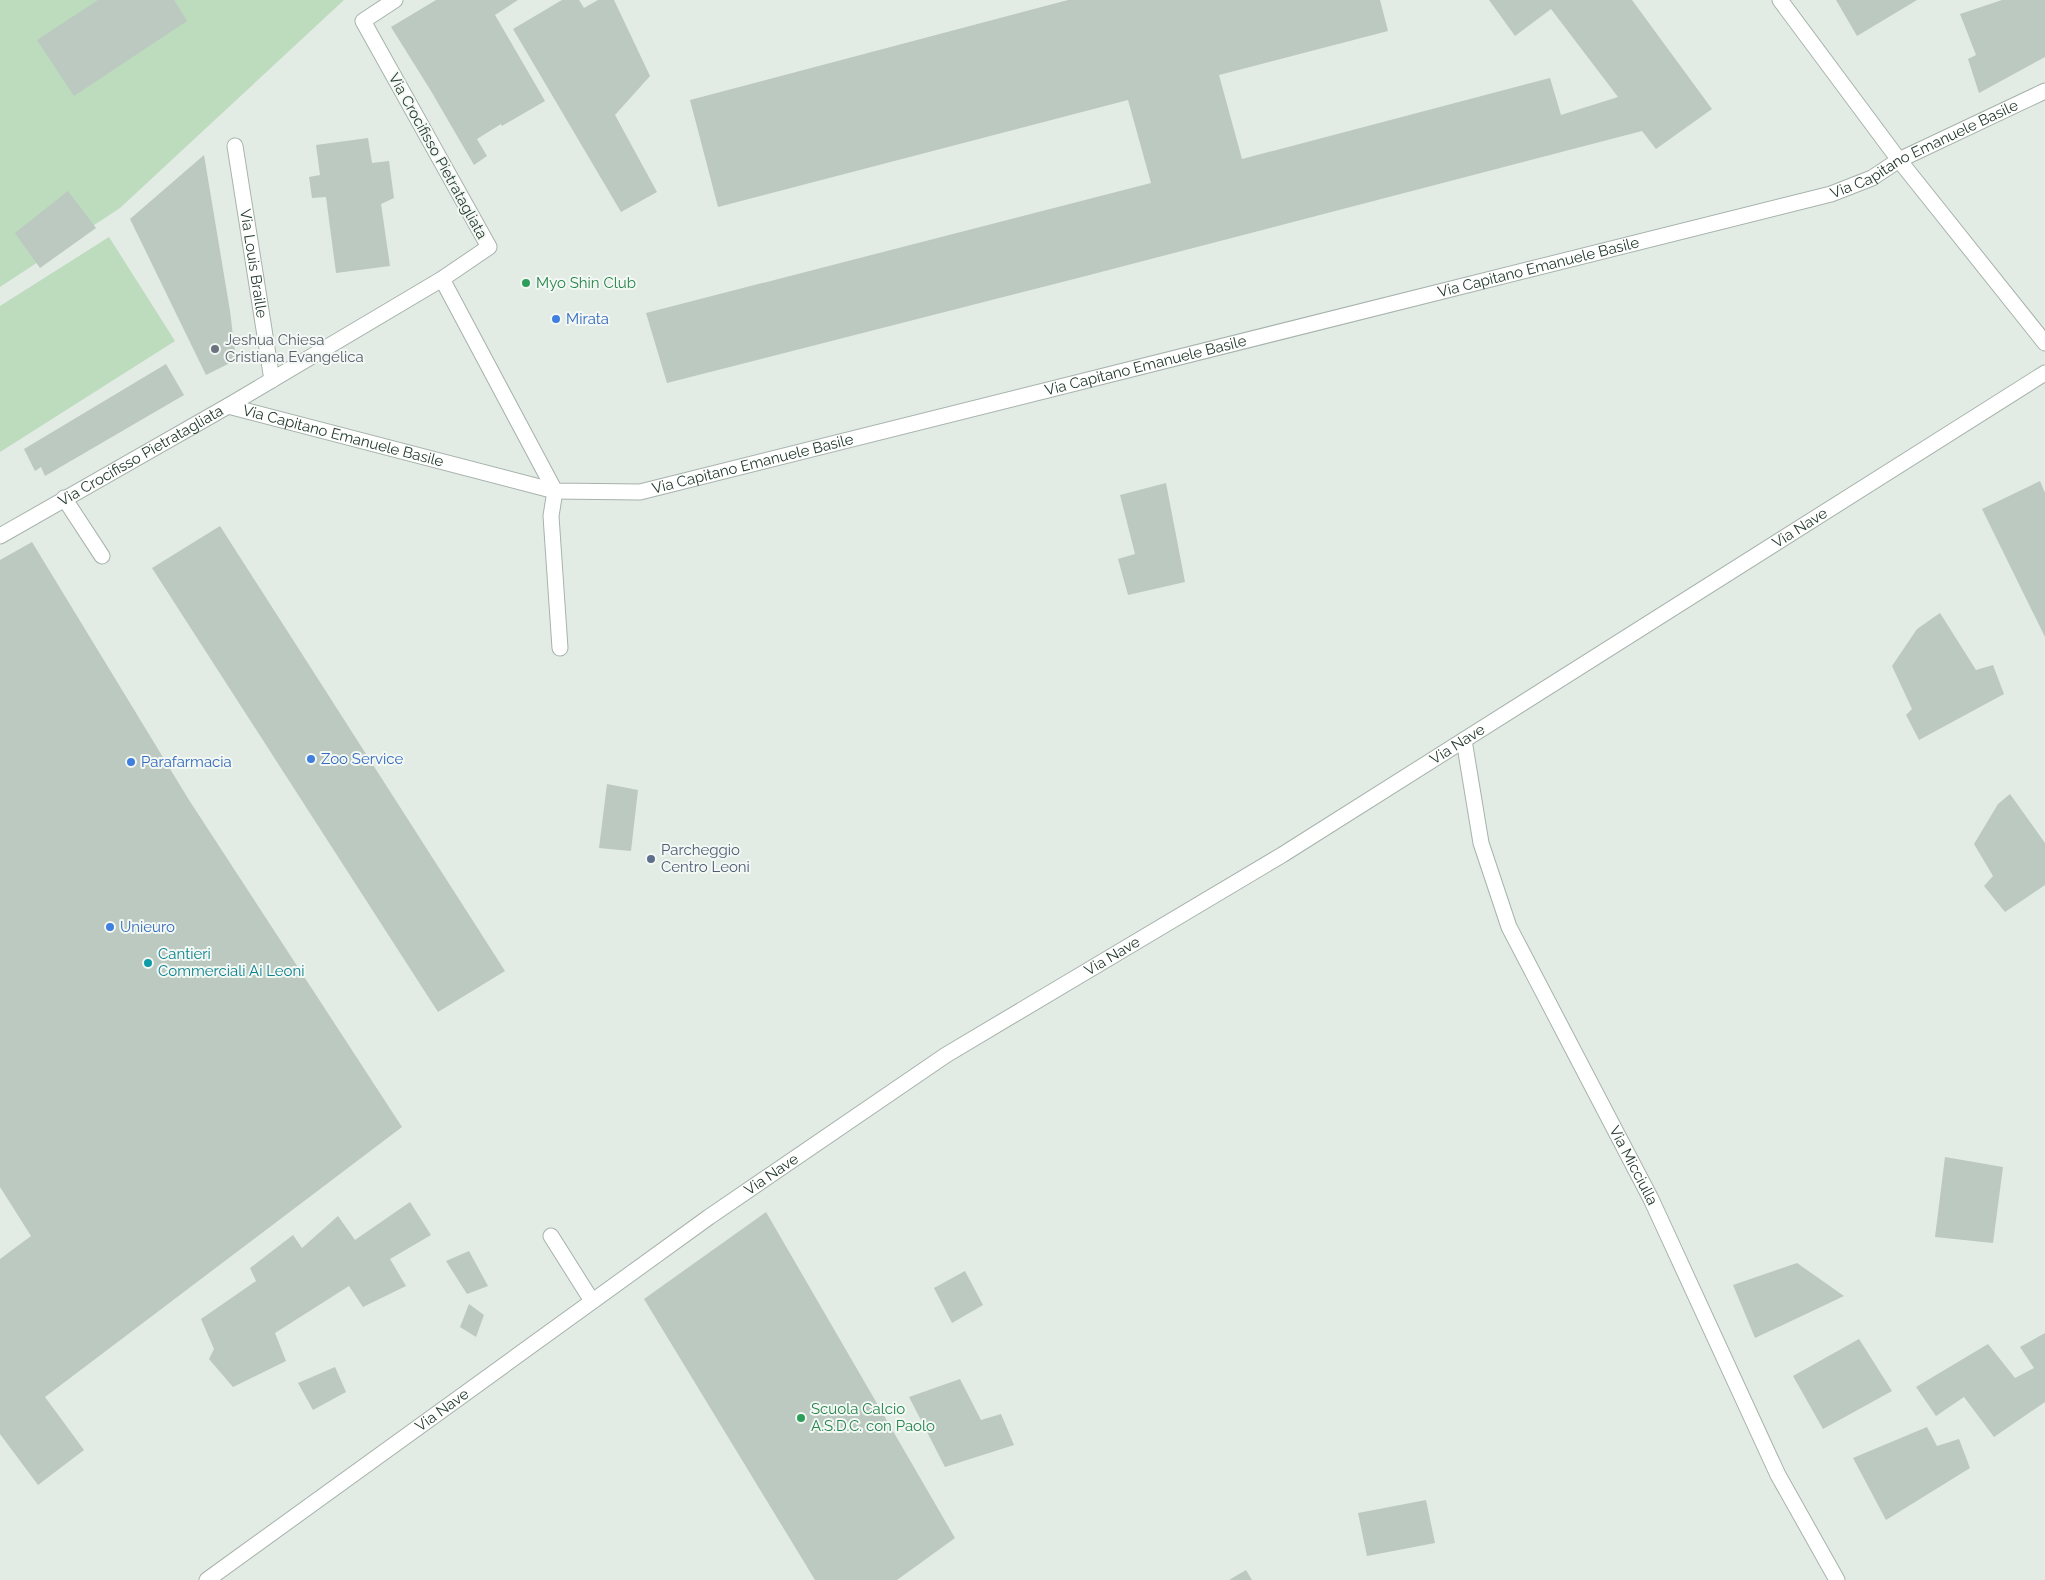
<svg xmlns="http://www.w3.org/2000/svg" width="2045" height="1580" font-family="Raleway,sans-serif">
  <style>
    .green { fill: #bddbbd }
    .building { fill: #bbc9c0 }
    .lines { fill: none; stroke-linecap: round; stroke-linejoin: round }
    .minor-casing { stroke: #a6b3ab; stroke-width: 17 }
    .minor { stroke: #fff; stroke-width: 15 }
    .leisure-dot { fill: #2e9e5b; stroke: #f3f8f4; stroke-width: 2 }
    .shop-dot { fill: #3f7fe0; stroke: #f3f8f4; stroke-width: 2 }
    .worship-dot { fill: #6b7280; stroke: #f3f8f4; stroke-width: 2 }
    .service-dot { fill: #5c6f8a; stroke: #f3f8f4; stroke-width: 2 }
    .culture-dot { fill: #0f9aa8; stroke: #f3f8f4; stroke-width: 2 }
    .labels { text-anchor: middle; stroke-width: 4; stroke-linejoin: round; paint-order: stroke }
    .street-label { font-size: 15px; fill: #243b2f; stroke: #f3f8f4 }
    .leisure-label { font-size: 15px; fill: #27864d; stroke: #f3f8f4; text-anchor: start }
    .shop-label { font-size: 15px; fill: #366cbe; stroke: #f3f8f4; text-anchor: start }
    .worship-label { font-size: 15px; fill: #5b616d; stroke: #f3f8f4; text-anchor: start }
    .service-label { font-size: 15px; fill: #4e5e75; stroke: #f3f8f4; text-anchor: start }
    .culture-label { font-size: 15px; fill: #0d838f; stroke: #f3f8f4; text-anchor: start }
  </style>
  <rect width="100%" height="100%" fill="#e3ebe5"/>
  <!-- green -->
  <g class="green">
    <polygon points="0,0 344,0 120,208 0,287"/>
    <polygon points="109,237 175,341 0,452 0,306"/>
  </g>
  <!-- building -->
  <g class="building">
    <polygon points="98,0 174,0 187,21 74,96 37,40"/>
    <polygon points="436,0 518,0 495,15 545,101 502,126 501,124 477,139 487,156 474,165 431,91 391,27"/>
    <polygon points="562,0 579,0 584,8 598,0 614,0 650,76 615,115 657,192 621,212 513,29"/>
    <polygon points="1068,0 1380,0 1388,31 1219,75 1242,159 1550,78 1561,115 1618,97 1551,9 1515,36 1489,0 1632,0 1712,109 1656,149 1642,131 1078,278 667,383 646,313 1151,183 1128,100 718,207 690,100"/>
    <polygon points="1836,0 1917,0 1857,36"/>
    <polygon points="2002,0 2045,0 2045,57 1979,93 1968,59 1976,55 1960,14"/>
    <polygon points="368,138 372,163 389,161 394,198 381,204 390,266 336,273 326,197 312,198 309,177 320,175 316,145"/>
    <polygon points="204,155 230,311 236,360 206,375 130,219"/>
    <polygon points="68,191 96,228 40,268 15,233"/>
    <polygon points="166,364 184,395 45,476 41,467 35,471 24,449"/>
    <polygon points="2040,481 2045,493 2045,637 1982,509"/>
    <polygon points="1166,483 1185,582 1128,595 1118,559 1135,554 1120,495"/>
    <polygon points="220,526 505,971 438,1012 152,568"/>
    <polygon points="32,542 189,800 402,1127 45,1397 84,1450 38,1485 0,1434 0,1259 31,1236 0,1187 0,560"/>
    <polygon points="1940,613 1976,670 1993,665 2004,694 1919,740 1906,715 1912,709 1892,666 1917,629"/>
    <polygon points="607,784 638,790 631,851 599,848"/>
    <polygon points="2010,794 2045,843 2045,885 2005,912 1984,886 1993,876 1974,844 1998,804"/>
    <polygon points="1945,1157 2003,1167 1993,1243 1935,1237"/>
    <polygon points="410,1202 431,1235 390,1259 406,1286 363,1307 349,1286 275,1333 286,1361 233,1387 209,1359 214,1349 201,1319 256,1281 250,1268 293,1235 302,1248 338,1216 355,1240"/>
    <polygon points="766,1212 955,1538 897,1580 815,1580 644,1299"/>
    <polygon points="469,1251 488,1286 467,1294 446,1261"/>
    <polygon points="1797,1263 1844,1296 1755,1338 1733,1285"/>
    <polygon points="965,1271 983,1305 952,1323 934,1288"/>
    <polygon points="469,1304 484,1315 476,1337 460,1327"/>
    <polygon points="2045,1333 2045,1402 1994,1437 1964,1397 1936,1416 1916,1387 1988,1344 2015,1378 2034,1368 2020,1347"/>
    <polygon points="1859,1339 1892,1391 1823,1429 1793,1376"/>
    <polygon points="335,1367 346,1392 313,1410 298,1383"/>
    <polygon points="960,1379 981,1420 1001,1414 1014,1445 945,1467 909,1397"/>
    <polygon points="1927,1427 1937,1446 1959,1439 1970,1468 1886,1520 1853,1458"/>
    <polygon points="1426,1500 1435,1543 1367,1556 1358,1513"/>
    <polygon points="1246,1570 1252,1580 1229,1580"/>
  </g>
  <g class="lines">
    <!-- minor casing -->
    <g class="minor-casing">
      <g id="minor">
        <polyline points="1780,0 1899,160 2045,343"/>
        <path id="s1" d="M235,146L272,380"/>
        <polyline points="442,279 555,491 551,516 560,648"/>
        <path id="s2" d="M228,406L555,491L640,492L1831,194L1872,178L1899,160L2045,91"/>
        <polyline points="64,498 102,556"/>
        <path id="s3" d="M0,536L228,406L442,279L489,247L363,21L395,0"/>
        <path id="s4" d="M1464,740L1481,843L1509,927L1651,1199L1778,1475L1837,1580"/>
        <polyline points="551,1236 592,1301"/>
        <path id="s5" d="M207,1580L709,1217L946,1055L1282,855L2045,373"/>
      </g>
    </g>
    <!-- minor -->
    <use href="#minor" class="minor"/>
  </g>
  <!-- markers -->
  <g class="leisure-dot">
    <circle cx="526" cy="283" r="5"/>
    <circle cx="801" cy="1418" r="5"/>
  </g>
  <g class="shop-dot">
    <circle cx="556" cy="319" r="5"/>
    <circle cx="311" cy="759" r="5"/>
    <circle cx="131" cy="762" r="5"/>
    <circle cx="110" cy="927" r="5"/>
  </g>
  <circle class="worship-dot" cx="215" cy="349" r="5"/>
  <circle class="service-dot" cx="651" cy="859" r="5"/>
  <circle class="culture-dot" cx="148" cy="963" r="5"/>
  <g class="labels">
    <!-- street labels -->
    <g class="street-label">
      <text dy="5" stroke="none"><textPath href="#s2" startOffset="1754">Via Capitano Emanuele Basile</textPath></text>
      <text transform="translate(438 156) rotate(61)" y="5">Via Crocifisso Pietratagliata</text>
      <text dy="5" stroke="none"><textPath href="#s1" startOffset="119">Via Louis Braille</textPath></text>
      <text dy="5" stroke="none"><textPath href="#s2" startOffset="1349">Via Capitano Emanuele Basile</textPath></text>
      <text dy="5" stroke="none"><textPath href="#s2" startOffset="944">Via Capitano Emanuele Basile</textPath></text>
      <text dy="5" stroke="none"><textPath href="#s2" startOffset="119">Via Capitano Emanuele Basile</textPath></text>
      <text dy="5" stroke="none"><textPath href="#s3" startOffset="162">Via Crocifisso Pietratagliata</textPath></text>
      <text dy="5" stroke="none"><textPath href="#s2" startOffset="539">Via Capitano Emanuele Basile</textPath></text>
      <text dy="5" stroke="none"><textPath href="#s5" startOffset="1910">Via Nave</textPath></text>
      <text dy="5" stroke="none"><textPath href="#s5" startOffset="1505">Via Nave</textPath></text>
      <text dy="5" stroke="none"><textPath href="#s5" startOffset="1100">Via Nave</textPath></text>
      <text dy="5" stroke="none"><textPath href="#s4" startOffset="462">Via Micciulla</textPath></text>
      <text dy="5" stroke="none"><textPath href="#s5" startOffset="695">Via Nave</textPath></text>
      <text dy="5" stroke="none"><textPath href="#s5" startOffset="290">Via Nave</textPath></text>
    </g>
    <!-- leisure labels -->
    <g class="leisure-label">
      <text x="536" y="288">Myo Shin Club</text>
      <text x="811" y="1414">Scuola Calcio<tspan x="811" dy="17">A.S.D.C. con Paolo</tspan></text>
    </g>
    <!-- shop labels -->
    <g class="shop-label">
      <text x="566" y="324">Mirata</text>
      <text x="321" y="764">Zoo Service</text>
      <text x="141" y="767">Parafarmacia</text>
      <text x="120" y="932">Unieuro</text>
    </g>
    <!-- worship labels -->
    <g class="worship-label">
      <text x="225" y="345">Jeshua Chiesa<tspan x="225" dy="17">Cristiana Evangelica</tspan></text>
    </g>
    <!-- service labels -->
    <g class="service-label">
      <text x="661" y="855">Parcheggio<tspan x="661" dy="17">Centro Leoni</tspan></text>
    </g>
    <!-- culture labels -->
    <g class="culture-label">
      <text x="158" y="959">Cantieri<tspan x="158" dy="17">Commerciali Ai Leoni</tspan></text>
    </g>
  </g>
</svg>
